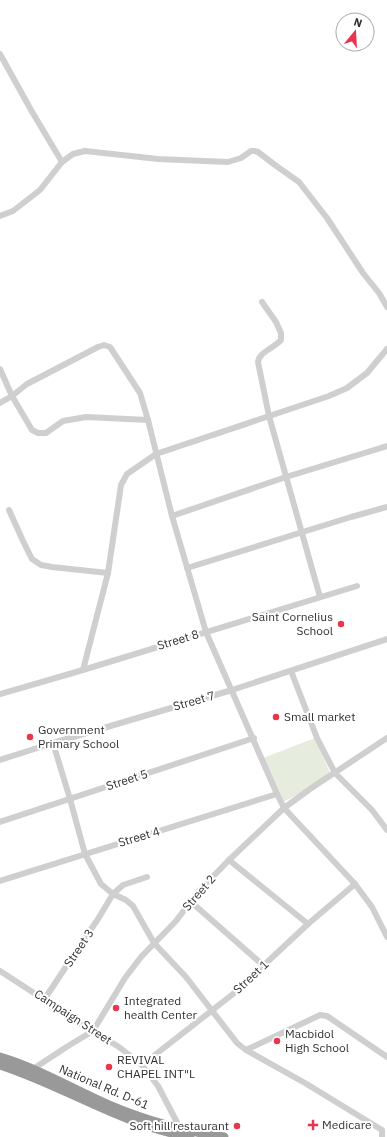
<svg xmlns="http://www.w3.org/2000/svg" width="387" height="1137" font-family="'IBM Plex Sans',sans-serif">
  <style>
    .green { fill: #e6ecde }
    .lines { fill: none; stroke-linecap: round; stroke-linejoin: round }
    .minor { stroke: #cfcfcf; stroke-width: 6 }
    .highway { stroke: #999; stroke-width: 9 }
    .poi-dot { fill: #e8364e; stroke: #fff; stroke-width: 1.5 }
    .labels { text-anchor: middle; stroke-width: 4; stroke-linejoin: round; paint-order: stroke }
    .poi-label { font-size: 12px; fill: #323232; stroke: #fff; text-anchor: start }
    .street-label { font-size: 12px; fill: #323232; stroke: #fff }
  </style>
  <rect width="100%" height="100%" fill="#fff"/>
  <!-- green -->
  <polygon class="green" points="315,738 331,775 309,789 281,803 263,758"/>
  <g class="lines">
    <!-- minor -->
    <g class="minor">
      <polyline points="0,54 31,110 62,162"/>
      <polyline points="0,216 13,211 40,190 62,162 73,154 85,151 158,159 228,162 241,158 251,151 254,151 258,152 275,165 299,182 327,218 363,273 379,293 387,307"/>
      <path d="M262,302L276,322L281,333V340C274,348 259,352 258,362L269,416L320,597"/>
      <polyline points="0,369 12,396 32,430 38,433 46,433 63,421 86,417 148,420 172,516 206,632 277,794 284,808 355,884 372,907 387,937"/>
      <polyline points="0,403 12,396 27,384 98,347 104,345 110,347 140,393 148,420"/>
      <polyline points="9,510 23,541 32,559 41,565 52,567 108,573"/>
      <polyline points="172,516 286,477 387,446"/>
      <polyline points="187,568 351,517 387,507"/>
      <polyline points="83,670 108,573 121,485 127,474 156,454 329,396 347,388 367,373 387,349"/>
      <polyline points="291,671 317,738 335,773 372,810 387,830"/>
      <polyline points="0,694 83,670 357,586"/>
      <polyline points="53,743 70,799 85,854 101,884 113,894 126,900 133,906 154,943 186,977 237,1043 246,1050 305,1083 382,1130 382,1137"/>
      <polyline points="0,760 53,743 232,690 387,639"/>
      <polyline points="0,822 254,738"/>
      <polyline points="229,860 308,924"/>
      <polyline points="0,881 277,794"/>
      <polyline points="190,901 264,966"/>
      <polyline points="0,971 34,993 54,1008 119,1047 142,1065 158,1086 181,1130"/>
      <polyline points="44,1000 77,950 98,919 113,894 123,885 147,877"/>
      <polyline points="246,1050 320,1015 327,1016 387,1057"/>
      <polyline points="142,1065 233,994 308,924 355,884"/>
      <polyline points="33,1069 68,1046 93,1031 125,978 141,957 176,921 197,893 229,860 284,808 310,789 387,738"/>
    </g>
    <!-- highway -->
    <g class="highway">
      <path d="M0,1057C37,1068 71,1088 107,1104C144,1120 184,1131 224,1137"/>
      <path d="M0,1065C65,1086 122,1125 190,1137"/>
    </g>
  </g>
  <!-- markers -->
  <g class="poi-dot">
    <circle cx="341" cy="624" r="4"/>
    <circle cx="276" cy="717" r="4"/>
    <circle cx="30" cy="737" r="4"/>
    <circle cx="116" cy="1008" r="4"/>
    <circle cx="277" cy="1041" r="4"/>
    <circle cx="109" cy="1067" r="4"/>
    <path d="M311 1119h4v4h4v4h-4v4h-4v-4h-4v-4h4z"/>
    <circle cx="237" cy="1126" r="4"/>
  </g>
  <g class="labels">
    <!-- poi labels -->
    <g class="poi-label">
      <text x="333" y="621" text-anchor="end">Saint Cornelius<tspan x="333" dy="14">School</tspan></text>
      <text x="284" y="721">Small market</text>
      <text x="38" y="734">Government<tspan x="38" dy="14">Primary School</tspan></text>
      <text x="124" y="1005">Integrated<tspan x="124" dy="14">health Center</tspan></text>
      <text x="285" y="1038">Macbidol<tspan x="285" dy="14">High School</tspan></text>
      <text x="117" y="1064">REVIVAL<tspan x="117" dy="14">CHAPEL INT"L</tspan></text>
      <text x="322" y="1129">Medicare</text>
      <text x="229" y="1130" text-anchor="end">Soft hill restaurant</text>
    </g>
    <!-- street labels -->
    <g class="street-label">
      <text transform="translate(178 640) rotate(-17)" y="4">Street 8</text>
      <text transform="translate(194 701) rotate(-16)" y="4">Street 7</text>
      <text transform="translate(127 780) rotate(-18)" y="4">Street 5</text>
      <text transform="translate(139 837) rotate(-17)" y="4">Street 4</text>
      <text transform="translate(199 893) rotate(-49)" y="4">Street 2</text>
      <text transform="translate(79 948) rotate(-56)" y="4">Street 3</text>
      <text transform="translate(251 977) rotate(-43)" y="4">Street 1</text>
      <text transform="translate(73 1017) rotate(33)" y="4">Campaign Street</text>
      <text transform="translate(104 1087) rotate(23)" y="4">National Rd. D-61</text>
    </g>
  </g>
  <!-- north arrow -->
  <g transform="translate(355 32) rotate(18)"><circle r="19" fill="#ffffff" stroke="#adadad"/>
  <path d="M0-3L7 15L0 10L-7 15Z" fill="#e8364e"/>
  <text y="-6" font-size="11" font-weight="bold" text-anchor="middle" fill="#323232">N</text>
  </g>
</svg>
